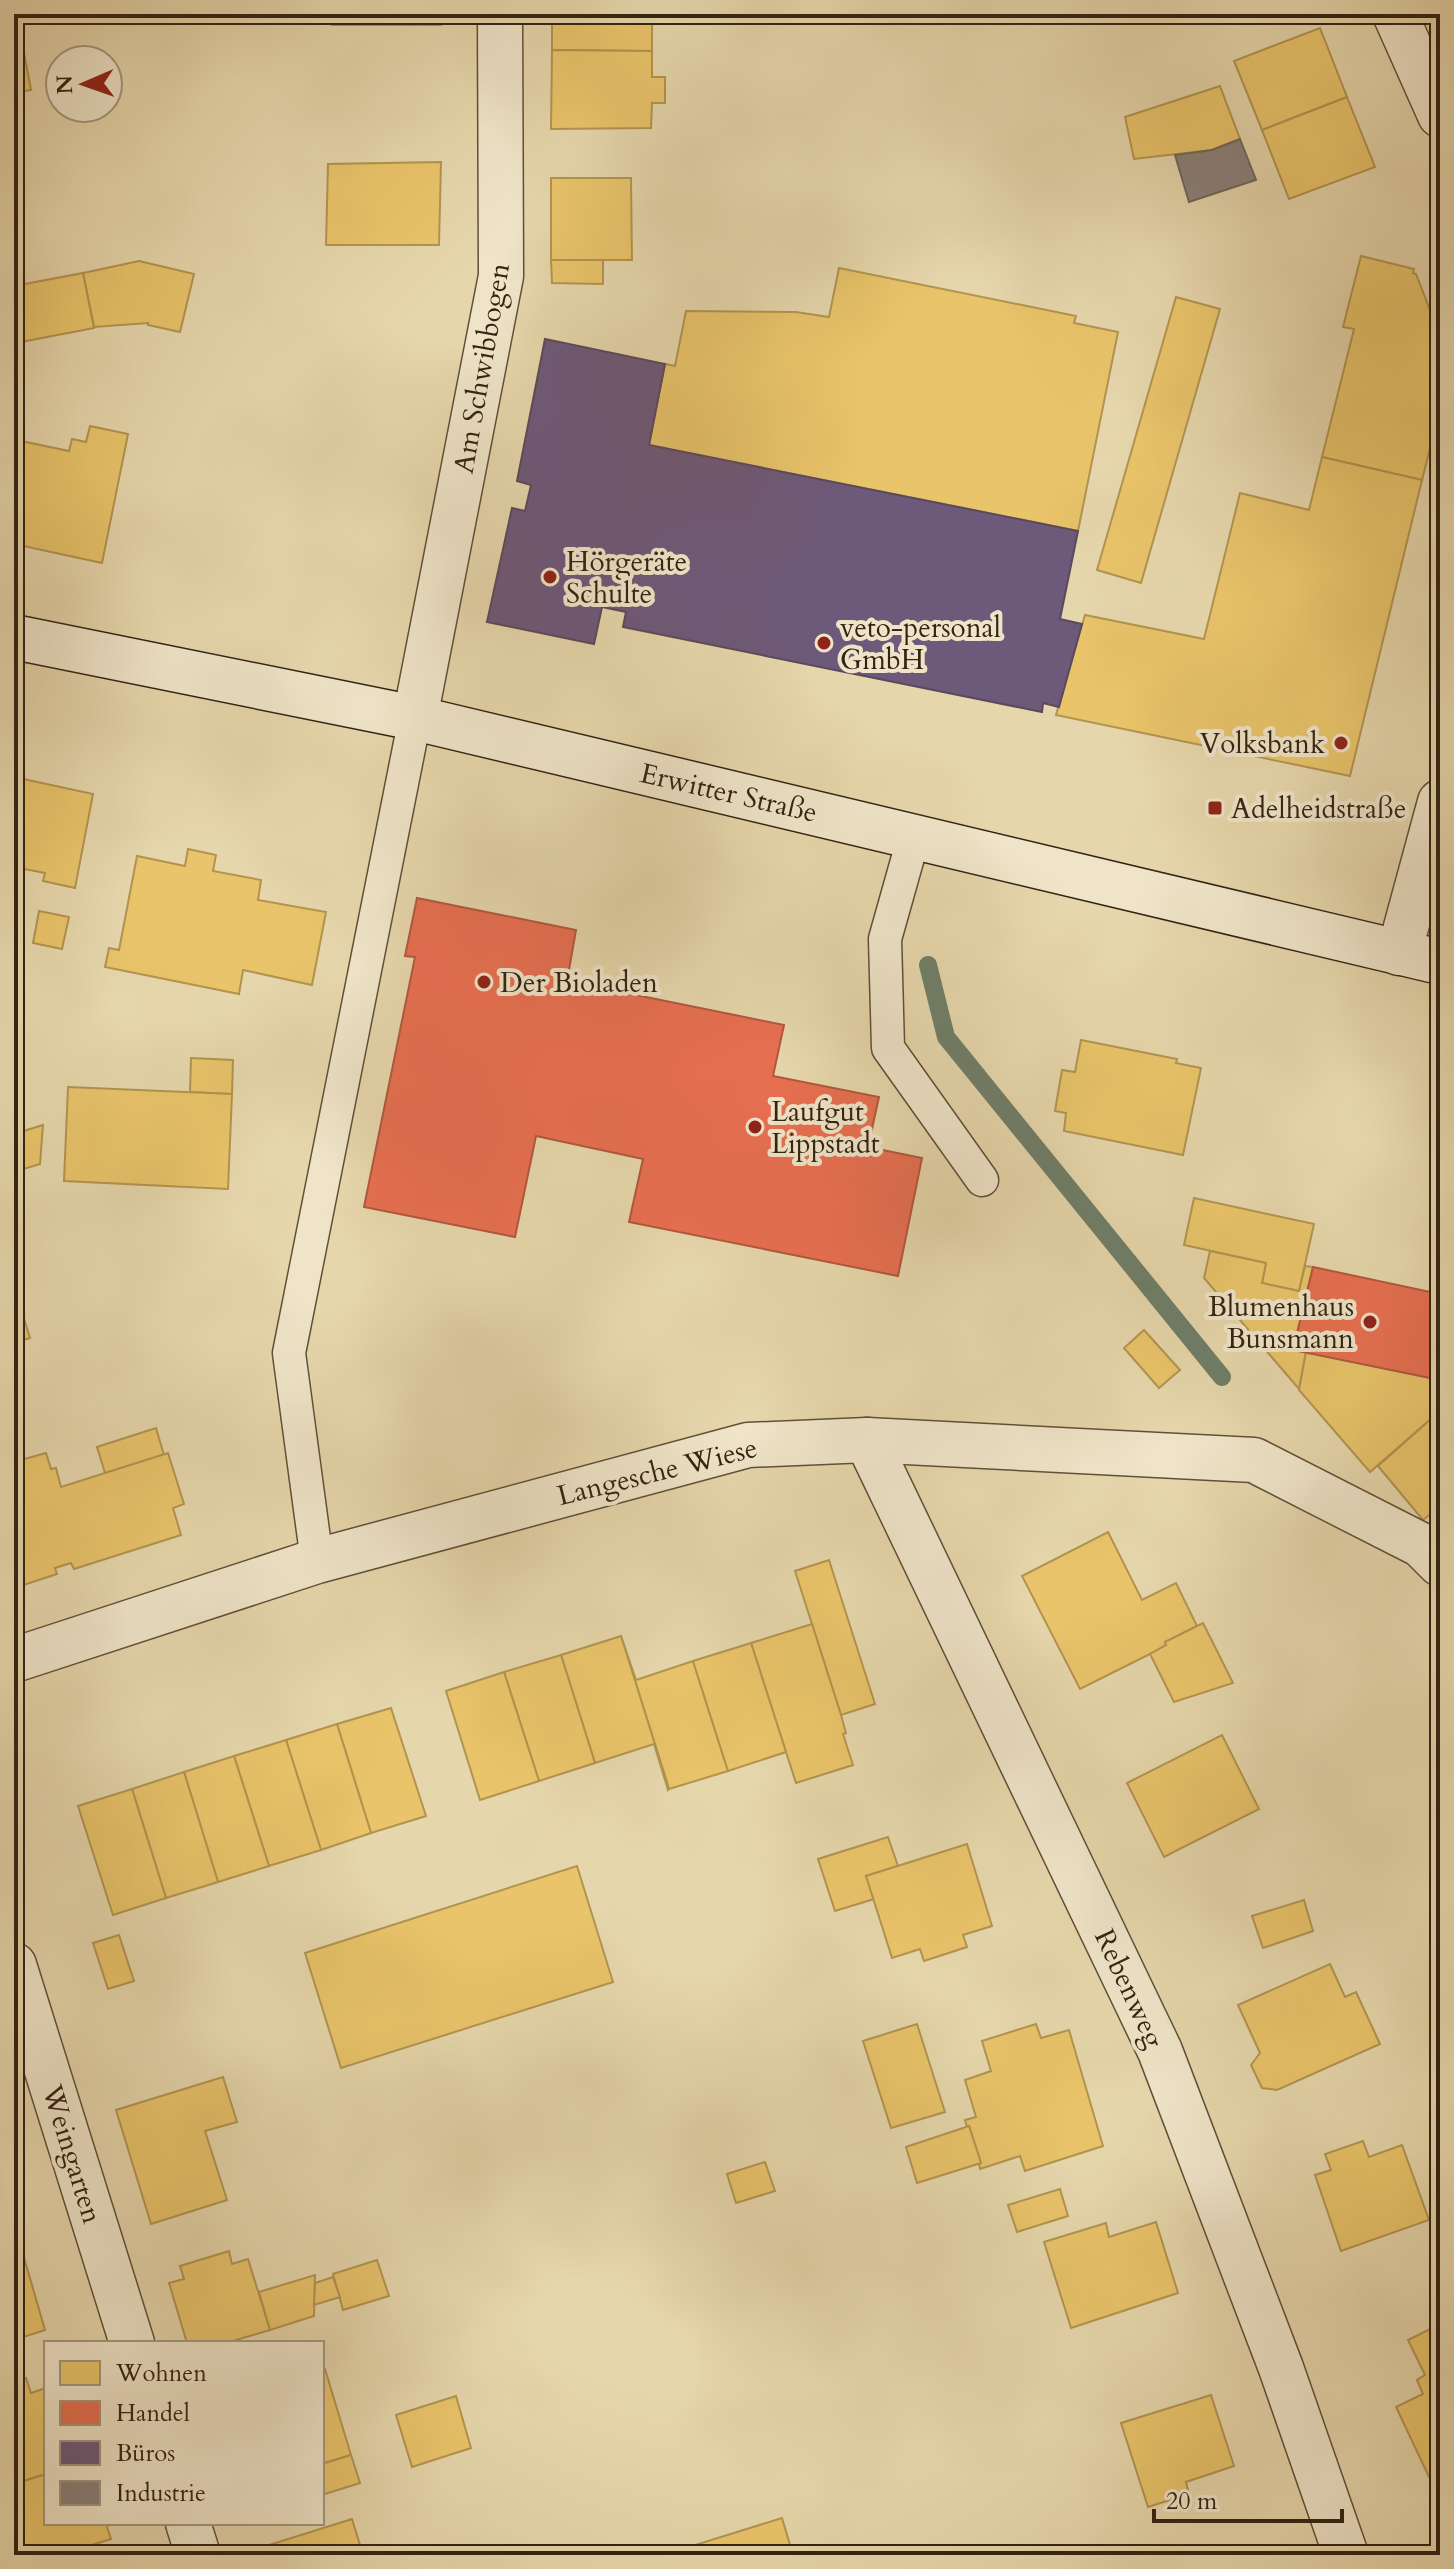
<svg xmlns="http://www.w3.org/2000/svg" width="1454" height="2569" font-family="Cardo,serif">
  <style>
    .homes { fill: #e9c46a; stroke: #b29450; stroke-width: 2 }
    .shops { fill: #e76f51; stroke: #b1583e; stroke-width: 2 }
    .offices { fill: #6d597a; stroke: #5c495b; stroke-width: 2 }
    .industry { fill: #8a817c; stroke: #70655c; stroke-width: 2 }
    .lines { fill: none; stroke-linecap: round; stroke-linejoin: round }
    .stream { stroke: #6f7e69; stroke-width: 18 }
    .lane-casing { stroke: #605038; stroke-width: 35 }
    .street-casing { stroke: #605038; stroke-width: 47 }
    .secondary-casing { stroke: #332312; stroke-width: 47 }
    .lane { stroke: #efe4c8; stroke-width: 32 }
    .street { stroke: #efe4c8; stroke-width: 44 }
    .secondary { stroke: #efe4c8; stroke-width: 44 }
    .poi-dot { fill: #8f2418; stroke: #efe4c8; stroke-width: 3 }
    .labels { text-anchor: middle; stroke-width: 8; stroke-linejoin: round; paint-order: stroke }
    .street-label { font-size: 28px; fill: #332312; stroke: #efe4c8 }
    .poi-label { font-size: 28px; fill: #332312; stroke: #efe4c8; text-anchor: start }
  </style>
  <rect width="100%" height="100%" fill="#e6d6ab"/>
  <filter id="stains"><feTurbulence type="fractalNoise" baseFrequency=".0025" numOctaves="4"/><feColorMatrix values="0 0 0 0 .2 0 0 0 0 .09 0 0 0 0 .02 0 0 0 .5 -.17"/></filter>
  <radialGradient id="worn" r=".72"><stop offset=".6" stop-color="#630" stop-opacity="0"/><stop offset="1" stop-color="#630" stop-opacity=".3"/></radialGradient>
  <!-- homes -->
  <g class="homes">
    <rect x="332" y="14" width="109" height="11"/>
    <polygon points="552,14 700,14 700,22 652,22 652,51 552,50"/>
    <polygon points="1154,14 1209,14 1209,22 1154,21"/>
    <polygon points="1320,28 1347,97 1262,130 1234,61"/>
    <polygon points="22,42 31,90 14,93 14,44"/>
    <polygon points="552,50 652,51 652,77 665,77 665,103 652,103 651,128 551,129"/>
    <polygon points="1220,86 1240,139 1212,150 1134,159 1125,117"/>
    <polygon points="1347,97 1375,167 1289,199 1262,130"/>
    <polygon points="441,162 439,245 326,245 328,164"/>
    <polygon points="551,178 631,178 632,260 551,260"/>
    <polygon points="1361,256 1414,269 1413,273 1416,274 1440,336 1440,409 1422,480 1322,457 1354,329 1343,327"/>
    <polygon points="551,260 603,260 603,284 552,283"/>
    <polygon points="139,261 194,274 180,332 148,325 148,323 94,327 83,273"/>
    <polygon points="839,268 1076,316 1074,323 1118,332 1078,531 649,445 665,364 675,366 686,311 796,312 829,317"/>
    <polygon points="83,273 94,328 16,343 14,286"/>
    <polygon points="1176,297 1220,309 1141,583 1097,570"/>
    <polygon points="90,426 128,434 102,563 14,544 14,472 21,441 69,451 72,439 86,442"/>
    <polygon points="1322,457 1422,480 1350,776 1056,715 1085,615 1204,639 1240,493 1309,510"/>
    <polygon points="14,777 93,794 75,888 43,881 45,873 14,867"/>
    <polygon points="188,849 216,855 213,871 261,880 258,900 326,912 312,985 243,970 239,994 105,967 109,948 119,950 137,856 185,866"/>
    <polygon points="39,911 69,917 62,949 33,943"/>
    <polygon points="1081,1040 1177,1059 1176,1063 1201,1068 1183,1155 1064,1131 1066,1113 1055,1111 1062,1070 1075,1072"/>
    <polygon points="191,1058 233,1060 232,1094 190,1092"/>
    <polygon points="68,1087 232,1094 228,1189 64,1181"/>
    <polygon points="43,1125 40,1164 14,1172 14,1134"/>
    <polygon points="1194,1198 1314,1224 1299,1291 1262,1283 1266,1263 1184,1245"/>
    <polygon points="1210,1251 1266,1263 1262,1283 1299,1291 1305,1266 1313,1267 1293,1350 1306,1352 1299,1389 1204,1278"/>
    <polygon points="14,1286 30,1338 14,1343"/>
    <polygon points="1144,1330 1180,1370 1159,1388 1124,1348"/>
    <polygon points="1306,1352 1440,1380 1436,1385 1440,1389 1440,1411 1370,1472 1299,1390"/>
    <polygon points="1440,1411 1440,1506 1423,1520 1378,1466"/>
    <polygon points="156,1428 164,1455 105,1473 97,1447"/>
    <polygon points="14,1439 21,1460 46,1453 51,1469 56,1468 61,1487 168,1453 184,1504 173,1508 181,1535 74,1569 71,1563 55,1568 57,1574 14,1588"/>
    <polygon points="1108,1532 1142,1600 1176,1583 1197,1626 1165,1642 1166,1645 1150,1654 1080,1689 1022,1576"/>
    <polygon points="829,1560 875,1704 841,1715 795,1571"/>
    <polygon points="1203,1623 1233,1683 1174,1702 1150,1654 1166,1645 1165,1642"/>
    <polygon points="812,1624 841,1715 846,1733 843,1734 853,1765 796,1783 751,1643"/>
    <polygon points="621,1636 636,1680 693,1661 728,1771 669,1789"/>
    <polygon points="621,1636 669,1789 668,1790 654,1744 595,1763 561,1655"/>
    <polygon points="751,1643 786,1752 728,1771 693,1661"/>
    <polygon points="561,1655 595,1763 539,1781 504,1672"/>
    <polygon points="504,1672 539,1781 480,1800 446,1691"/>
    <polygon points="391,1708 426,1816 371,1833 337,1724"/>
    <polygon points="337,1724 371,1833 321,1850 286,1740"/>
    <polygon points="1222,1735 1259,1809 1164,1857 1127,1783"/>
    <polygon points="286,1740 321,1850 269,1866 234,1756"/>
    <polygon points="234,1756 269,1866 218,1882 184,1772"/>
    <polygon points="184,1772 218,1882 166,1898 132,1789"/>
    <polygon points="132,1789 166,1898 113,1915 78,1806"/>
    <polygon points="888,1837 898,1866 866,1876 874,1899 835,1911 818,1859"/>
    <polygon points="967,1844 992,1926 963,1935 967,1947 924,1961 920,1949 892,1958 866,1876"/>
    <polygon points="577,1866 613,1982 341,2068 305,1953"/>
    <polygon points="1304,1900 1313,1931 1263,1948 1252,1916"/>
    <polygon points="119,1935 134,1981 108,1989 93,1943"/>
    <polygon points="1330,1964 1345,1997 1356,1992 1380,2044 1277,2090 1262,2088 1251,2065 1260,2053 1238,2005"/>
    <polygon points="917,2024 945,2112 891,2128 863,2041"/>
    <polygon points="1036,2024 1041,2038 1069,2030 1103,2146 1025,2171 1020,2156 980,2169 979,2164 981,2163 969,2126 967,2127 965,2120 976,2117 965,2080 991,2071 982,2041"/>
    <polygon points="223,2077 237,2122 205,2131 227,2200 151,2224 116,2110"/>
    <polygon points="969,2126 981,2163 917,2183 906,2147"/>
    <polygon points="1363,2141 1369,2157 1402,2145 1429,2220 1341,2251 1315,2175 1331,2170 1325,2154"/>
    <polygon points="765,2162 775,2191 736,2203 727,2174"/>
    <polygon points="1060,2189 1068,2216 1017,2232 1008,2205"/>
    <polygon points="1156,2222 1178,2293 1071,2328 1044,2242 1106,2223 1109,2237"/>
    <polygon points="229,2251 232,2264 248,2259 270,2330 226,2343 187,2343 169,2283 184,2279 180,2266"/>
    <polygon points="23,2254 45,2330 14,2340 14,2257"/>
    <polygon points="377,2260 389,2296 343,2310 333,2274"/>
    <polygon points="315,2275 314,2316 270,2330 259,2292"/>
    <polygon points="333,2277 340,2297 314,2305 315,2283"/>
    <polygon points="1440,2324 1440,2472 1429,2477 1396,2407 1423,2394 1417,2380 1425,2375 1408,2340"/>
    <polygon points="325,2369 351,2455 322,2464 322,2370"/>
    <polygon points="26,2378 31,2393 46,2388 46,2474 14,2484 14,2382"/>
    <polygon points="1211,2395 1234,2466 1186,2482 1189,2494 1148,2507 1121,2423"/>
    <polygon points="456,2396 471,2448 412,2467 396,2415"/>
    <polygon points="351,2455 360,2483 322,2495 322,2464"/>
    <polygon points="46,2474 46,2523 110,2523 107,2527 111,2539 79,2549 81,2555 14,2555 14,2484"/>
    <polygon points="782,2518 793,2555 663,2555"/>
    <polygon points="352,2519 363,2555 254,2555 253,2550"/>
  </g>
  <!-- shops -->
  <g class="shops">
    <polygon points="417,898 576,930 567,981 784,1025 773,1076 879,1097 868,1147 922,1158 898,1276 629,1222 643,1159 536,1136 515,1237 364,1207 415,957 405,956"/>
    <polygon points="1313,1267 1440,1294 1440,1380 1293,1350"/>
  </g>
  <!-- offices -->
  <polygon class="offices" points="545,339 665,364 649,445 1078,531 1060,619 1082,624 1059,707 1043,703 1042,712 623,627 626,612 602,607 594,644 487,622 512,508 525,511 531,485 517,481"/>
  <!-- industry -->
  <polygon class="industry" points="1240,139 1256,180 1189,202 1175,155 1212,150"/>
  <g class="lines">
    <!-- stream -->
    <polyline class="stream" points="928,965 946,1037 1222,1377"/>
    <!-- lane casing -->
    <g class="lane-casing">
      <g id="lane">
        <polyline points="914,836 885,939 888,1048 982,1180"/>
        <polyline points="317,1561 289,1353 415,718"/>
      </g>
    </g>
    <!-- street casing -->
    <g class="street-casing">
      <g id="street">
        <polyline points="1395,14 1440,115"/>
        <polyline points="415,718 501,276 500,14"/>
        <polyline points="1399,953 1440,802"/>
        <polyline points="867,1440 1160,2051 1281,2368 1346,2555"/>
        <polyline points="14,1660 317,1561 748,1445 867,1440 1254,1460 1421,1545 1440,1564"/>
        <polyline points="14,1965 132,2343"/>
        <polyline points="188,2523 198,2555"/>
      </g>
    </g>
    <!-- secondary casing -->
    <g class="secondary-casing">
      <polyline id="secondary" points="14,637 415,718 1440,962"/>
    </g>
    <!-- lane -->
    <use href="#lane" class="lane"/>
    <!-- street -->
    <use href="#street" class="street"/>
    <!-- secondary -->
    <use href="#secondary" class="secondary"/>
  </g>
  <!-- markers -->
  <g class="poi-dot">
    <circle cx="550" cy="577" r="8"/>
    <circle cx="824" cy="643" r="8"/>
    <circle cx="1341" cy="743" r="8"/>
    <rect x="1207" y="800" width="16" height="16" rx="4"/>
    <circle cx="484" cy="982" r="8"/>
    <circle cx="755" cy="1127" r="8"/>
    <circle cx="1370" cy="1322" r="8"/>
  </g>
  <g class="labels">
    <!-- street labels -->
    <g class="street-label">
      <text transform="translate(481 368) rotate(-80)" y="10">Am Schwibbogen</text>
      <text transform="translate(729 792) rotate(13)" y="10">Erwitter Straße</text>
      <text transform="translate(657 1471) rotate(-14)" y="10">Langesche Wiese</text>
      <text transform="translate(1130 1988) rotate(65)" y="10">Rebenweg</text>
      <text transform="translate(73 2154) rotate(73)" y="10">Weingarten</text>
    </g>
    <!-- poi labels -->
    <g class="poi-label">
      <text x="566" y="571">Hörgeräte<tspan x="566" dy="32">Schulte</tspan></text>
      <text x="840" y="637">veto-personal<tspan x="840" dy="32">GmbH</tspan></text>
      <text x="1325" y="753" text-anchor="end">Volksbank</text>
      <text x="1231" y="818">Adelheidstraße</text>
      <text x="500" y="992">Der Bioladen</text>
      <text x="771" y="1121">Laufgut<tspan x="771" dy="32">Lippstadt</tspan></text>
      <text x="1354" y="1316" text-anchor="end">Blumenhaus<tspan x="1354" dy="32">Bunsmann</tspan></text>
    </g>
  </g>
  <!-- margin -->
  <rect width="1454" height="2569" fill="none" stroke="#e6d6ab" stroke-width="48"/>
  <rect x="16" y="16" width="1422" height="2537" fill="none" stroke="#332312" stroke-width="4"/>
  <rect x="24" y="24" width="1406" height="2521" fill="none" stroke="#332312" stroke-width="2"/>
  <!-- legend -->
  <rect x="44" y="2341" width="280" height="184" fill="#efe4c8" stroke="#a4977f" stroke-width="2"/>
  <rect x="60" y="2361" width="40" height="24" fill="#e9c46a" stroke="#a4977f" stroke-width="2"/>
  <text x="116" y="2381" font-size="24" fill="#332312">Wohnen</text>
  <rect x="60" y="2401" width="40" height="24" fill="#e76f51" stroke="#a4977f" stroke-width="2"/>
  <text x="116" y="2421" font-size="24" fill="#332312">Handel</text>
  <rect x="60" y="2441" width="40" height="24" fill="#6d597a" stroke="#a4977f" stroke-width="2"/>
  <text x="116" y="2461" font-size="24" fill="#332312">Büros</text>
  <rect x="60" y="2481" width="40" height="24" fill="#8a817c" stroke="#a4977f" stroke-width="2"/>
  <text x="116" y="2501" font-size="24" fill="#332312">Industrie</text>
  <!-- north arrow -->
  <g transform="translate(84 84) rotate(268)"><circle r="38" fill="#efe4c8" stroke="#a4977f" stroke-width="2"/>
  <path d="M0-6L14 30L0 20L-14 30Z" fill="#8f2418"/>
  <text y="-12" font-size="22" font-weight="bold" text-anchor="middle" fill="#332312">N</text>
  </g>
  <!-- scale -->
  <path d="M1154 2509v12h188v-12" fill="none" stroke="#332312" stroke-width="4"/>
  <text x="1166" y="2509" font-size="24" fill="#332312" stroke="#efe4c8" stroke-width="6" paint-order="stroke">20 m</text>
  <rect width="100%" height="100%" filter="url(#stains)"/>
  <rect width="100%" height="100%" fill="url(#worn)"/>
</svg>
